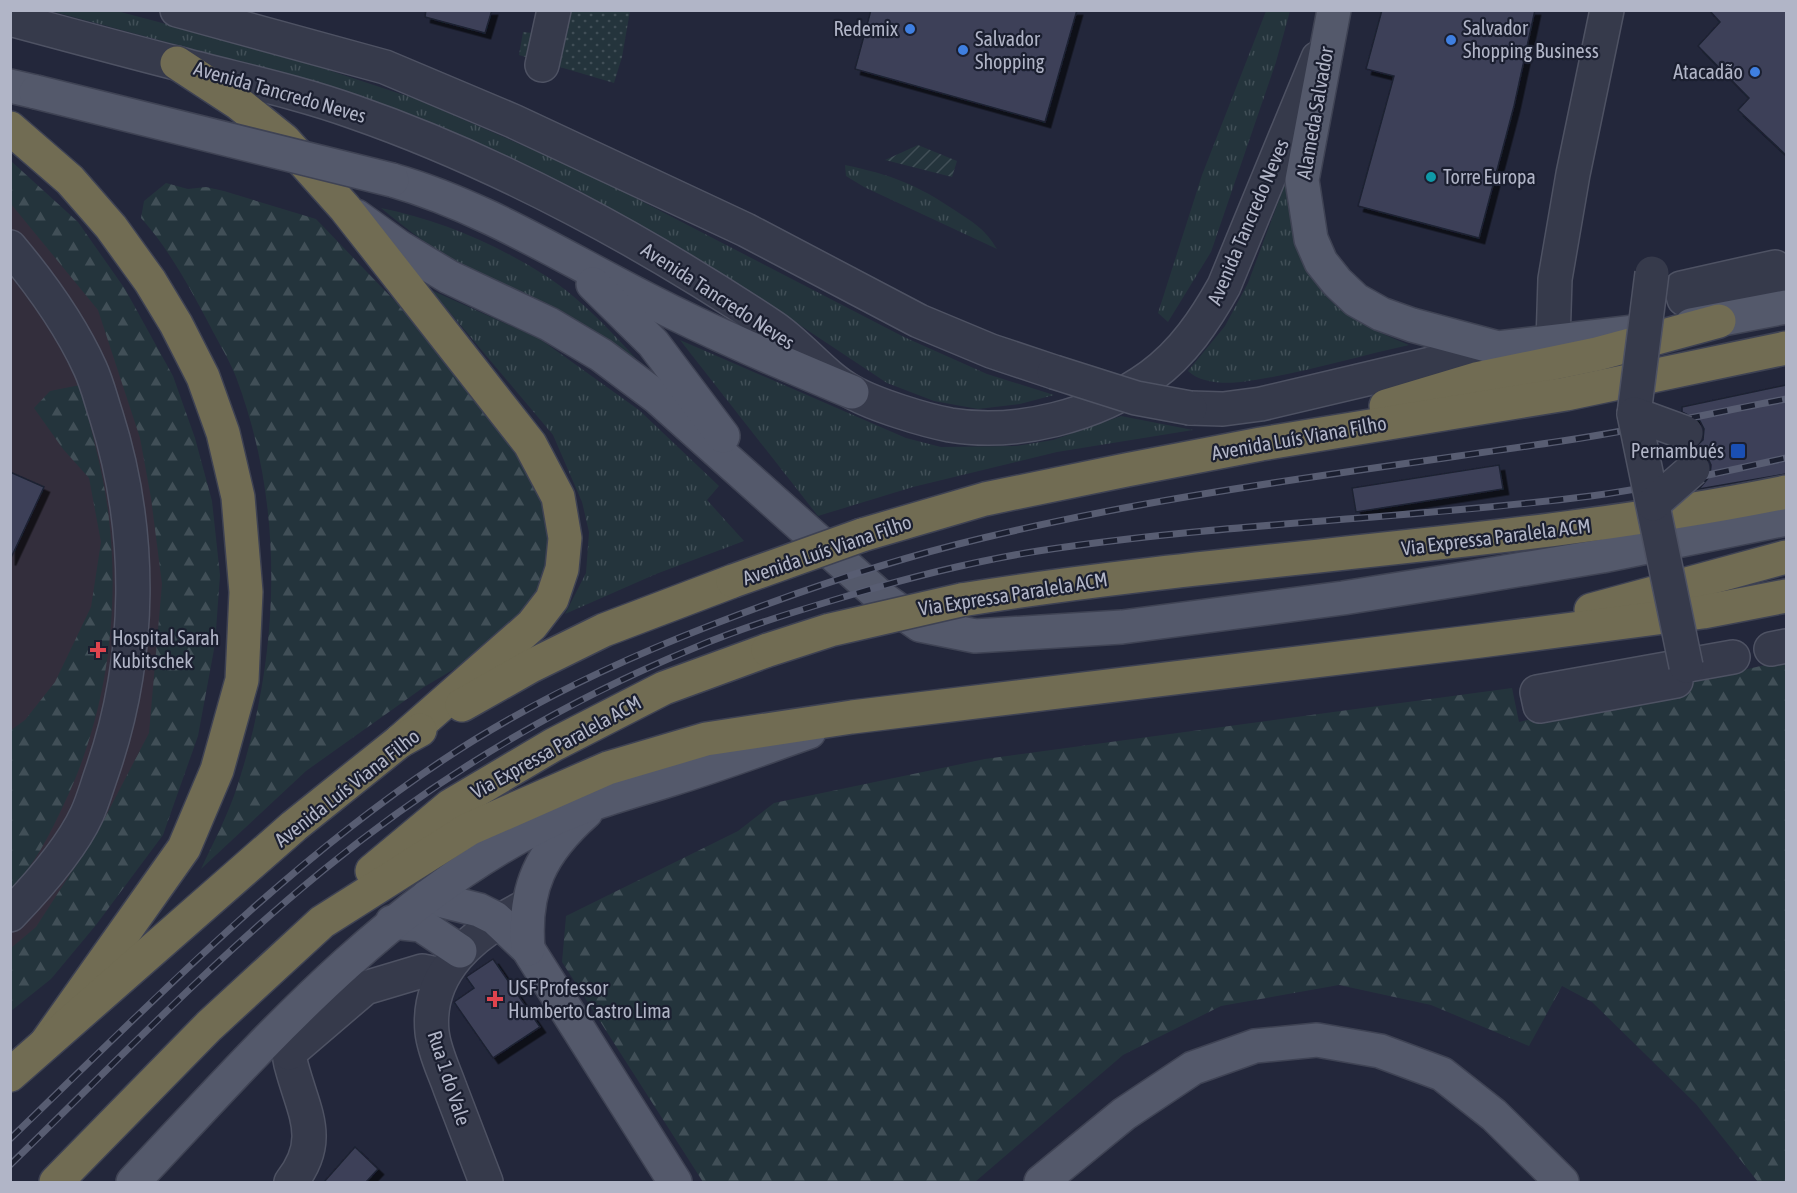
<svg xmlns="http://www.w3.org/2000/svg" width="1797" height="1193" font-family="'Asap Condensed',sans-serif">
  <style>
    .medical { fill: #332e3c }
    .grass { fill: url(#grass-tufts) }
    .forest { fill: url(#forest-firs) }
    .park { fill: url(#park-dots) }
    .garden { fill: url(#garden-furrows) }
    .building { fill: #3d4159; stroke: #1d2132; stroke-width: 1.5; filter: url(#shadow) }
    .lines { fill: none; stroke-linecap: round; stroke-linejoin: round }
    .minor-casing { stroke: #4e5263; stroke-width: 36 }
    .major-casing { stroke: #3f4354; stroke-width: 36 }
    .highway-casing { stroke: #3e4253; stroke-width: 36 }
    .minor { stroke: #363a4b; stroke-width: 33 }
    .major { stroke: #54596b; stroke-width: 33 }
    .highway { stroke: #716c53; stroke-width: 33 }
    .rail-casing { stroke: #585d72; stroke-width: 7 }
    .rail { stroke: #1b1f30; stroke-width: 4.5; stroke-dasharray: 14; stroke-linecap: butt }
    .minor-bridge-casing { stroke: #4e5263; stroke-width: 36; stroke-linecap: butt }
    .major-bridge-casing { stroke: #3f4354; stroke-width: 36; stroke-linecap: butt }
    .highway-bridge-casing { stroke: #3e4253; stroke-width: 36; stroke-linecap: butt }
    .minor-bridge { stroke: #363a4b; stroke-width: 33 }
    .major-bridge { stroke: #54596b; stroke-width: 33 }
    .highway-bridge { stroke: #716c53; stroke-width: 33 }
    .shop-dot { fill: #3f7fe0; stroke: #1b1f30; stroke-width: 2 }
    .culture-dot { fill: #0f9aa8; stroke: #1b1f30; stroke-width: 2 }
    .transit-dot { fill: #1a4fb4; stroke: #1b1f30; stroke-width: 2 }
    .health-dot { fill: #e0444e; stroke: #1b1f30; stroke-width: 2 }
    .labels { text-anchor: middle; stroke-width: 4.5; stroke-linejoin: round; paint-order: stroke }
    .poi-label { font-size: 20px; fill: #b1b5c7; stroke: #1b1f30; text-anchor: start }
    .street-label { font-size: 20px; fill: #b1b5c7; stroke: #1b1f30 }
  </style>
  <defs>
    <pattern id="grass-tufts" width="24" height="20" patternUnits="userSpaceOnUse" patternTransform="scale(1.5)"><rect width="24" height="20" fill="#24343c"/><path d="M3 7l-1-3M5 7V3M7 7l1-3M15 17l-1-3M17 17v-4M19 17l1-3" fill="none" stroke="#414f57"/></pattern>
    <pattern id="forest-firs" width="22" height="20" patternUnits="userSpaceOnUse" patternTransform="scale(1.5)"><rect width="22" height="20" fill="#24343c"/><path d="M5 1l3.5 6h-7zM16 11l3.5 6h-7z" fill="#414f57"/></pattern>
    <pattern id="park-dots" width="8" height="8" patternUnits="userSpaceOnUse" patternTransform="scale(1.5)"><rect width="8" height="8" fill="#24343c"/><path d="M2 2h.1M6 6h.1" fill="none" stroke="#414f57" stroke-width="1.8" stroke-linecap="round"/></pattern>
    <pattern id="garden-furrows" width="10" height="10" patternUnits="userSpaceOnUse" patternTransform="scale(1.5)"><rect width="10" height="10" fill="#24343c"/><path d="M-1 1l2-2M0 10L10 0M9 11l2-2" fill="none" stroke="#414f57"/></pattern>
    <filter id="shadow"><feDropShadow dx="5.5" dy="5.5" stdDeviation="0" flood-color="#0009"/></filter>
  </defs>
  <rect width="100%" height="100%" fill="#23273b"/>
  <!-- medical -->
  <polygon class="medical" points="11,194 156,380 175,749 11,1004"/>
  <!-- grass -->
  <g class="grass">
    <polygon points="51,11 117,11 280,54 416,99 591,175 904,337 987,374 1054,395 1020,404 978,409 934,401 887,383 729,278 578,190 409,114 274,71"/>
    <polygon points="1266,11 1290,11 1276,62 1211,252 1168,322 1158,313 1202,175"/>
    <path d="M845,165C892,175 916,184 956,211C974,223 985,229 997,249L864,187L846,176Z"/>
    <path d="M1288,176C1297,277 1313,306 1409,345C1354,357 1297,375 1241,382C1225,384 1200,383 1188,371L1225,326L1248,283Z"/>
    <path d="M381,208C440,220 496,244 546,276C586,302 619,340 650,374C560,323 460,275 381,208Z"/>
    <polygon points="431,290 540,339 639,410 719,486 707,500 744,541 656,574 565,614 586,573 589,532 582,502 553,435"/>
    <polygon points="680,340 906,438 941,447 1016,446 1053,440 1121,416 1193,430 1057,452 913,487 818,516"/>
  </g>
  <!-- forest -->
  <g class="forest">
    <polygon points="11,161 78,222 125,289 173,376 195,438 212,501 220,575 215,644 198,736 163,835 96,925 51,979 11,1011 11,948 36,927 98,831 149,733 162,584 151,498 140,438 98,310 11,204"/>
    <path d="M166,183L188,189L206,187L224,191L316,219L417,324L511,438L549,514V570L527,615L478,655L424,687L306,771L201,869C213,843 227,817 236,790C280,657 286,509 236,377C229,359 218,342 209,324C190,288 169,249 141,218L144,201Z"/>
    <path d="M80,385C91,429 104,474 109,519C120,616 106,716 64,804C50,834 34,866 11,889V730L25,720L55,682L91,607L101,542L89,478L63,449L34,408L50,391Z"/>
    <polygon points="1786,660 1786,1182 1758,1182 1696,1104 1592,1002 1562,986 1529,1046 1431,1005 1339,985 1221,1006 1123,1055 975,1182 703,1182 562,962 566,916 738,831 774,803 985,759 1512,688 1519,722"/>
  </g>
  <!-- park -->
  <polygon class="park" points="550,11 630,11 622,57 614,83 519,55 523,32 542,34"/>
  <!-- garden -->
  <polygon class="garden" points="918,145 957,161 952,177 885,160"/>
  <!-- building -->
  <g class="building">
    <polygon points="426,10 492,10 485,33 425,17"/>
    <polygon points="871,10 1077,10 1045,122 855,69"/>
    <polygon points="1382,10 1535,10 1514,106 1479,238 1358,206 1394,76 1366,69"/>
    <polygon points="1709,10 1786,10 1786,155 1738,110 1749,98 1698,46 1720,22"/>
    <polygon points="1786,385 1786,474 1699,489 1710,476 1711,465 1707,456 1691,451 1703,440 1704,429 1700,421 1682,412 1682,407"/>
    <polygon points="1499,465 1503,489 1356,512 1352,488"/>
    <polygon points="10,472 44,487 10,560"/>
    <polygon points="493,959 540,1027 493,1058 454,1002 474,988 466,977"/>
    <polygon points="355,1147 378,1169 366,1182 324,1182"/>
  </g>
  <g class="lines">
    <!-- minor casing -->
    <g class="minor-casing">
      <g id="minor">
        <polyline points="177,10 385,67 513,121 746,230 919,321 991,351 1054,372"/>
        <path d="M10,19C66,34 121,49 176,63C235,79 296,91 354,112C429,138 502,171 573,208C642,244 708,284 773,327C801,346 823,376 852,392C875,405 924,420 950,425C1016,436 1096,416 1151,376C1183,353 1205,320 1224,286L1318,58"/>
        <polyline points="542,65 554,10"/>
        <path d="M10,247C41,284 70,324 90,368C97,383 101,400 106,415C143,531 142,657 102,772C97,786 93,801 87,814C71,849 36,888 10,915"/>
        <polyline points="1775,267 1681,288 1684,299 1786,275"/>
        <polyline points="1553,342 1555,279 1573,174 1607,10"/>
        <polyline points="1190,408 1223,409 1261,404 1498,348"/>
        <polyline points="1771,649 1786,646"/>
        <polyline points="1555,693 1674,673 1676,681 1540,706 1537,692 1733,657"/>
        <path d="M290,1030C289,1043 288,1056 292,1068C304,1113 324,1140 291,1182"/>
        <polyline points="289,1053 365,988 422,971 442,975"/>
        <path d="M486,1182C474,1151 462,1120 450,1088C444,1071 434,1051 432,1032C426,971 474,933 523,908"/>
      </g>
    </g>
    <!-- major casing -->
    <g class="major-casing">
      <g id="major">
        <polyline points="1334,10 1302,180 1311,239 1321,262 1337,282 1356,300 1381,314 1412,325 1498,348 1643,331"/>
        <polyline points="10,86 36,92"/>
        <path d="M392,180C483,206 563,257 648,300C714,334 783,363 852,392"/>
        <polyline points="356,216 399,247 449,277 549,324 601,355 657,397 883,599 920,625 975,636 1122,627 1343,598 1469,578 1602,556 1786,519"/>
        <polyline points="593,284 653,343 723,436"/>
        <polyline points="1691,325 1786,307"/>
        <polyline points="427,897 479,910 495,918 528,949 675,1182"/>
        <polyline points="392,922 421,925 460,951"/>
        <path d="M528,949C523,888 541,852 586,812"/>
        <path d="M133,1182C256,1052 377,910 539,826C580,805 628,793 672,779C718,765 763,748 809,732"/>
        <polyline points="1041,1182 1124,1114 1193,1068 1255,1046 1317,1040 1380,1051 1442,1074 1494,1115 1562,1182"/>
      </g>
    </g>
    <!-- highway casing -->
    <g class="highway-casing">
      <g id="highway">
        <polyline points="177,63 238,103 284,140 345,208 530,444 558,497 565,538 562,569 552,599 532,625 400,741"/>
        <polyline points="10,128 70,180 111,227 150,281 176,324 203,377 223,433 238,497 246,592 242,680 217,770 184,848 46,1043"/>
        <polyline points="1386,406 1476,379 1597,354 1719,321"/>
        <polyline points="862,535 985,499 1126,470 1261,444 1566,394 1786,348"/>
        <path d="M961,600C1235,556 1514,547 1786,492"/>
        <polyline points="1591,610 1786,557"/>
        <polyline points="462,705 531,666 604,630 733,581"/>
        <polyline points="372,871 450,806 553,745 664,688 768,650"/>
        <polyline points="10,1075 294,826 400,741 420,730"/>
        <polyline points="56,1182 209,1026 322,922 469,829 608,768 706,739 852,717 1480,641 1703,612 1786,596"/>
      </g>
    </g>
    <!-- minor -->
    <use href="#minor" class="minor"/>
    <!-- major -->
    <use href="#major" class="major"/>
    <!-- highway -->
    <use href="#highway" class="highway"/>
    <!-- rail casing -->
    <g class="rail-casing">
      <g id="rail">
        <path d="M10,1139C148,1006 282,867 443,760C527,704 616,662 709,626C799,591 890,560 983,538C1173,492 1369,470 1562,441C1637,430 1712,413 1786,399"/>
        <path d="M10,1165C112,1066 211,962 321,872C433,780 560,703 694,648C746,626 800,610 854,594C915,576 976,561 1038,551C1221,523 1408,519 1591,496C1657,487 1722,472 1786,458"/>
      </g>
    </g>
    <!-- rail -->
    <use href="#rail" class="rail"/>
    <!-- minor-bridge casing -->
    <g class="minor-bridge-casing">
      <g id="minor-bridge">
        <polyline points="1054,372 1136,398 1190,408"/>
        <polyline points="1634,414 1652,273"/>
        <polyline points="1686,433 1634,414 1686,666"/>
        <polyline points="1653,504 1693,469"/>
      </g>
    </g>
    <!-- major-bridge casing -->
    <g class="major-bridge-casing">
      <polyline id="major-bridge" points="36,92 392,180"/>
    </g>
    <!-- highway-bridge casing -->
    <g class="highway-bridge-casing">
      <g id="highway-bridge">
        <polyline points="733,581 862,535"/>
        <polyline points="768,650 830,630 961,600"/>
      </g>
    </g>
    <!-- minor-bridge -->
    <use href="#minor-bridge" class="minor-bridge"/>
    <!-- major-bridge -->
    <use href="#major-bridge" class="major-bridge"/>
    <!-- highway-bridge -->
    <use href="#highway-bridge" class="highway-bridge"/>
  </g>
  <!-- markers -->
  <g class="shop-dot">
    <circle cx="910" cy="29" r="6"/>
    <circle cx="1451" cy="40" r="6"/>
    <circle cx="963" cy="50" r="6"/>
    <circle cx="1755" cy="72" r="6"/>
  </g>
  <circle class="culture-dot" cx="1431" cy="177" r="6"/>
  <rect class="transit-dot" x="1730" y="443" width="16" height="16" rx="3"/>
  <g class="health-dot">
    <path d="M95 641h6v6h6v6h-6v6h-6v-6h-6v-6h6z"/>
    <path d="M492 990h6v6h6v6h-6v6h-6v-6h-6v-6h6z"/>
  </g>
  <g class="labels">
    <!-- poi labels -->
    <g class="poi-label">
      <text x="1463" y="35">Salvador<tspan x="1463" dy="23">Shopping Business</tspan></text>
      <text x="898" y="36" text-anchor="end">Redemix</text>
      <text x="975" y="46">Salvador<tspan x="975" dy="23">Shopping</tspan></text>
      <text x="1743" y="79" text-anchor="end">Atacadão</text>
      <text x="1443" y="184">Torre Europa</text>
      <text x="1724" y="458" text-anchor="end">Pernambués</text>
      <text x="112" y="645">Hospital Sarah<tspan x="112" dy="23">Kubitschek</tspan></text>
      <text x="508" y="995">USF Professor<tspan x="508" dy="23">Humberto Castro Lima</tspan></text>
    </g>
    <!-- street labels -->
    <g class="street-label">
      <text transform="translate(280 92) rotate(16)" y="7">Avenida Tancredo Neves</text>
      <text transform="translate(1315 113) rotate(-80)" y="7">Alameda Salvador</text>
      <text transform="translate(1248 222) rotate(-67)" y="7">Avenida Tancredo Neves</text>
      <text transform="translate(718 296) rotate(33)" y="7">Avenida Tancredo Neves</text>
      <text transform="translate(1299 438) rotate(-10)" y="7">Avenida Luís Viana Filho</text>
      <text transform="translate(1496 537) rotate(-7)" y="7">Via Expressa Paralela ACM</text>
      <text transform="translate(827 550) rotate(-19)" y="7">Avenida Luís Viana Filho</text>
      <text transform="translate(1013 594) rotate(-9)" y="7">Via Expressa Paralela ACM</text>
      <text transform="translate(556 747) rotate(-29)" y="7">Via Expressa Paralela ACM</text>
      <text transform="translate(347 788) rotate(-38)" y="7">Avenida Luís Viana Filho</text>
      <text transform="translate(449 1078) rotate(72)" y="7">Rua 1 do Vale</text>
    </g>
  </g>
  <!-- border -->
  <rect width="1797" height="1193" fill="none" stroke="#b1b5c7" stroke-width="24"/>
</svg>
